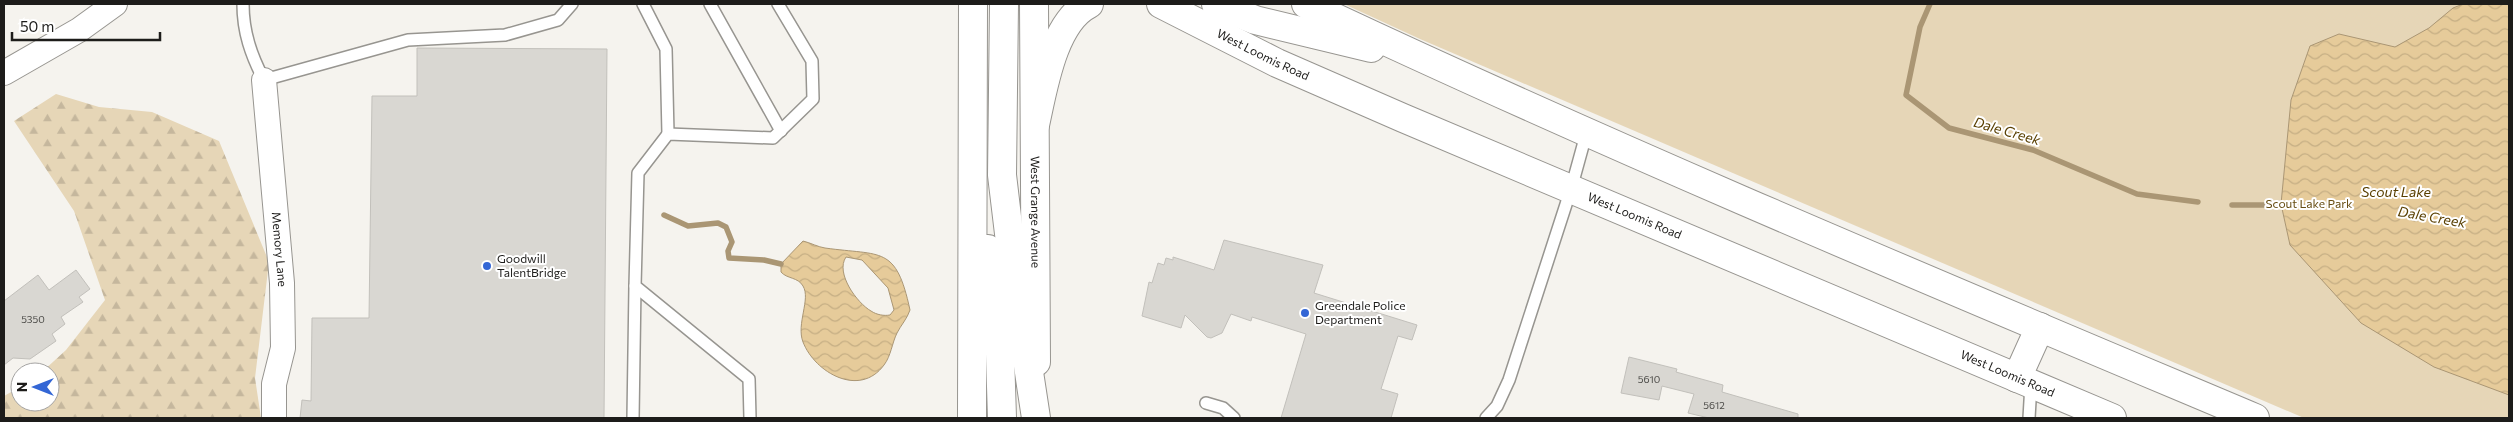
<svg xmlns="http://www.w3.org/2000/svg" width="2513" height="422" font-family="Commissioner,sans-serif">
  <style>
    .green { fill: #e6d6b7 }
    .forest { fill: url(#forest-firs) }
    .water { fill: url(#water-waves); stroke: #aa9674; fill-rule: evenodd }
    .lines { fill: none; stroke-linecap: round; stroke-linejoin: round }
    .stream { stroke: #aa9674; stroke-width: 5.5 }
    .building { fill: #d9d7d2; stroke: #c2c0bb }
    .lane-casing { stroke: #979590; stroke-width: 14 }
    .street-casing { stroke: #979590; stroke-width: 26 }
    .secondary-casing { stroke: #979590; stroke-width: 30 }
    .primary-casing { stroke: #979590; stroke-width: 30 }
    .lane { stroke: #fff; stroke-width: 11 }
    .street { stroke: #fff; stroke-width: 24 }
    .secondary { stroke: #fff; stroke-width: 28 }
    .primary { stroke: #fff; stroke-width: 28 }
    .poi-dot { fill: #3366d5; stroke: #fff; stroke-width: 2 }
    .labels { text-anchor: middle; stroke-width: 4; stroke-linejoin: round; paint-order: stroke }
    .number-label { font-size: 10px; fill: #4c4b48 }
    .street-label { font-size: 12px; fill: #1d1c1a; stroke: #fff }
    .park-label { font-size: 12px; fill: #674d12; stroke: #fff }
    .poi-label { font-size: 12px; fill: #1d1c1a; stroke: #fff; text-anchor: start }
    .water-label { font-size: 14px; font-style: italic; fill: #593f00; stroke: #fff }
  </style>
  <defs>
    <pattern id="forest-firs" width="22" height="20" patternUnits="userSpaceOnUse" patternTransform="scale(1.25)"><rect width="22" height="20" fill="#e6d6b7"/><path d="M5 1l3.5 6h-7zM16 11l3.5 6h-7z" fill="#c5b79d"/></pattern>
    <pattern id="water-waves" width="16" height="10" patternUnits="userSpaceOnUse" patternTransform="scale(1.25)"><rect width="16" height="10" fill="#e6cb9a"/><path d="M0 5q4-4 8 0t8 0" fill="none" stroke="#c5ae84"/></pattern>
  </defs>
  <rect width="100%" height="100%" fill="#f5f3ee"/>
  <!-- green -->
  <polygon class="green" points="1344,4 2509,4 2509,418 2304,418 1420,39"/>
  <!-- forest -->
  <polygon class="forest" points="56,94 99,107 152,112 219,141 269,262 255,378 261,418 4,418 4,396 20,387 20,402 50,402 50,372 42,372 66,350 105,300 74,211 14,121"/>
  <!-- water -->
  <g class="water">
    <polygon points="2463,4 2509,4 2509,395 2434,367 2361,323 2290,245 2281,204 2291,100 2310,46 2339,34 2395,47 2429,28 2453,8"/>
    <path d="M803,241C811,243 818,247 825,248C882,256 896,245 910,310C907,319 901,325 897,333C892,343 891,356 884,365C860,398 815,373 803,342C796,324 811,299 803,286C798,277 787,279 781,272V264ZM846,257L862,260L888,288L894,310L890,315C884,316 877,315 871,311C857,303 835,273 846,257Z"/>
  </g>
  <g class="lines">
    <!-- stream -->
    <g class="stream">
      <polyline points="1930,4 1920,27 1906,95 1949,128 2033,150 2137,194 2198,202"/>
      <polyline points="2232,205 2288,205"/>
      <polyline points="664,215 688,226 718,223 726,227 732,242 728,251 729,258 764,260 781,264"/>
    </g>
  </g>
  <!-- building -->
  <g class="building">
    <polygon points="417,48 607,49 604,418 300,418 302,400 311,401 312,318 369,318 372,96 417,96"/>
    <polygon points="1224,240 1323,265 1314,293 1417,325 1412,340 1398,336 1381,389 1398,394 1391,418 1281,418 1306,334 1252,317 1251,321 1231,314 1222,333 1211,338 1207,337 1185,315 1181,328 1142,316 1149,282 1152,283 1158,263 1164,265 1166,258 1173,260 1173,257 1214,270"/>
    <polygon points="76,270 90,289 79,297 83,302 61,317 65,324 52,334 56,341 30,359 13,358 4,365 4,301 38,275 49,290"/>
    <polygon points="1629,357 1677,369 1676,372 1723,385 1722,392 1798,414 1798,418 1709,418 1688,413 1694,394 1662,386 1659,400 1621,393"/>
  </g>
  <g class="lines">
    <!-- lane casing -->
    <g class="lane-casing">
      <g id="lane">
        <path d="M243,4C243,32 251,55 264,80L408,40L505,35L558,20L572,4"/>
        <polyline points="643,4 666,49 668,134"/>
        <polyline points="710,4 781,131"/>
        <polyline points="1206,403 1223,408 1234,418"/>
        <polyline points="633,418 635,286"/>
        <polyline points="750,418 749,379 635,286 638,173 668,134 773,138 813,99 812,61 778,4"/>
        <polyline points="1486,418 1497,406 1509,380 1571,189 1587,131"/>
        <polyline points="2029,418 2031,384"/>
      </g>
    </g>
    <!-- street casing -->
    <g class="street-casing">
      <g id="street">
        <polyline points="4,73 79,30 115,4"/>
        <path id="s1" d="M264,80L282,283L283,348L274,384V418"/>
      </g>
    </g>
    <!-- secondary casing -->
    <g class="secondary-casing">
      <g id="secondary">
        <path id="s2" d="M1034,4L1036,362"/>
        <polyline points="988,249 1000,354 1002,418"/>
        <polyline points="972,418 973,4"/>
      </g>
    </g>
    <!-- primary casing -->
    <g class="primary-casing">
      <g id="primary">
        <polyline points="1004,4 1002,175 1013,267 1036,418"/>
        <path id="s3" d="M1161,4L1277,63L1403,118L2112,418"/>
        <polyline points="1216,4 1255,20 1371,48"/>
        <path d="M1306,4C1618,151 1937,284 2255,418"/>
        <path d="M1035,125C1043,89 1053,22 1089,4"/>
        <polyline points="2017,378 2040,327"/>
      </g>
    </g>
    <!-- lane -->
    <use href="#lane" class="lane"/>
    <!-- street -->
    <use href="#street" class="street"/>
    <!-- secondary -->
    <use href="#secondary" class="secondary"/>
    <!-- primary -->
    <use href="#primary" class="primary"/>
  </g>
  <!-- markers -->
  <g class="poi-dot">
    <circle cx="487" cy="266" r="5"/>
    <circle cx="1305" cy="313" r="5"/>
  </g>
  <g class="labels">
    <!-- number labels -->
    <g class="number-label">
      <text x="33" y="323">5350</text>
      <text x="1649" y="383">5610</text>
      <text x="1714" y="409">5612</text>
    </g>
    <!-- street labels -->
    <g class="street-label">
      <text dy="4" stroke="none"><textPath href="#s3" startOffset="114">West Loomis Road</textPath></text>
      <text dy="4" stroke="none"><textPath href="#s2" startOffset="208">West Grange Avenue</textPath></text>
      <text dy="4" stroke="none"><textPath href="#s3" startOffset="519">West Loomis Road</textPath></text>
      <text dy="4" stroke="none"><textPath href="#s1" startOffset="170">Memory Lane</textPath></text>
      <text dy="4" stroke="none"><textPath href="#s3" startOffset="924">West Loomis Road</textPath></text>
    </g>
    <!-- park labels -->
    <g class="park-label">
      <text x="2309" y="208">Scout Lake Park</text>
    </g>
    <!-- poi labels -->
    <g class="poi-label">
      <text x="497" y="263">Goodwill<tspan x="497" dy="14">TalentBridge</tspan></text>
      <text x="1315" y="310">Greendale Police<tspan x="1315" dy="14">Department</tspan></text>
    </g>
    <!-- water labels -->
    <g class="water-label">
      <text transform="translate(2007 131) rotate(16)" y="5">Dale Creek</text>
      <text x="2396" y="197">Scout Lake</text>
      <text transform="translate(2432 217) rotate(10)" y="5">Dale Creek</text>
    </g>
  </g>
  <!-- border -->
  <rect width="2513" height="422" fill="none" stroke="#1d1c1a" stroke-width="10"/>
  <!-- north arrow -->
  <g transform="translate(35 387) rotate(270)"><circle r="24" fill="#ffffff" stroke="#a5a4a3"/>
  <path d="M0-4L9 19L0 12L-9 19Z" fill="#3366d5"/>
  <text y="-8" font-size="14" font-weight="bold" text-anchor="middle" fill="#1d1c1a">N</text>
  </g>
  <!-- scale -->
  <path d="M12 32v8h148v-8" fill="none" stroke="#1d1c1a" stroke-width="2.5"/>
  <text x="20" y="32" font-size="15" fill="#1d1c1a" stroke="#ffffff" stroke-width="4" paint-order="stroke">50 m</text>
</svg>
